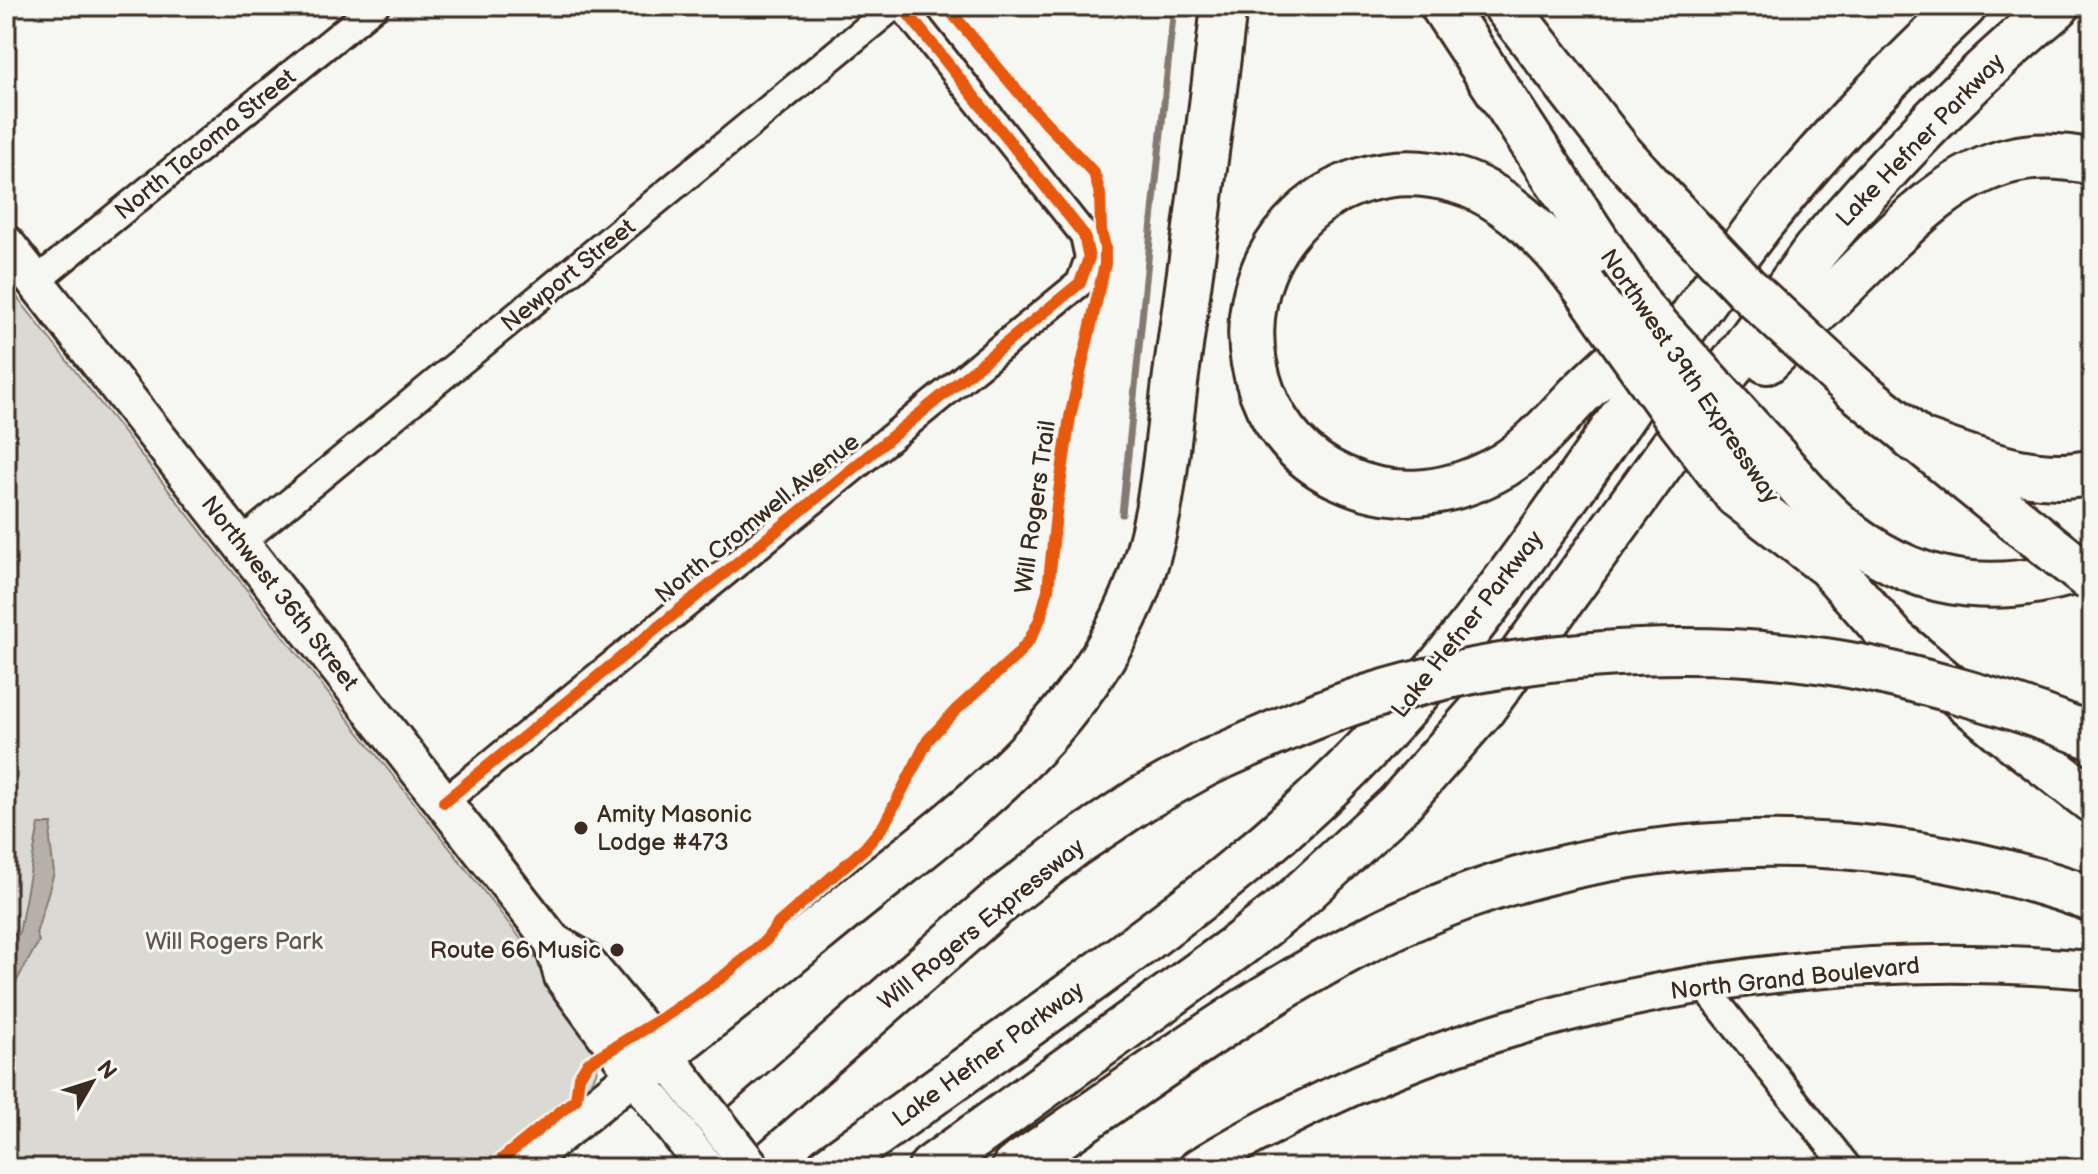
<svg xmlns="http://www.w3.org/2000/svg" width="2098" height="1174" font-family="'Balsamiq Sans',sans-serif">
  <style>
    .green { fill: #dad9d3; stroke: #8a8278; stroke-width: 2 }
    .water { fill: #b6b0a9; stroke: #857a71; stroke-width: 2 }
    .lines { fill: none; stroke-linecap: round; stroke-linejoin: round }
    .stream { stroke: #857a71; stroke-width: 7 }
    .minor-casing { stroke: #3b2a1e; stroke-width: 32 }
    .secondary-casing { stroke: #3b2a1e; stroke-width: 42 }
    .trunk-casing { stroke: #3b2a1e; stroke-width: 50 }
    .motorway-casing { stroke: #3b2a1e; stroke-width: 50 }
    .minor { stroke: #f6f6f2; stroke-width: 26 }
    .secondary { stroke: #f6f6f2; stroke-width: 36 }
    .trunk { stroke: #f6f6f2; stroke-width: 44 }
    .motorway { stroke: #f6f6f2; stroke-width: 44 }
    .secondary-bridge-casing { stroke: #3b2a1e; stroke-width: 42; stroke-linecap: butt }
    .trunk-bridge-casing { stroke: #3b2a1e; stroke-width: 50; stroke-linecap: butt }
    .motorway-bridge-casing { stroke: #3b2a1e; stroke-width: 50; stroke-linecap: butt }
    .secondary-bridge { stroke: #f6f6f2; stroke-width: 36 }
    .trunk-bridge { stroke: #f6f6f2; stroke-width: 44 }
    .motorway-bridge { stroke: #f6f6f2; stroke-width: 44 }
    .cycleway-casing { stroke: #f6f6f2; stroke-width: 17 }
    .cycleway { stroke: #e8590c; stroke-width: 12 }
    .poi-dot { fill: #3b2a1e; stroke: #f6f6f2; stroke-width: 3 }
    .labels { text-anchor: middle; stroke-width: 6; stroke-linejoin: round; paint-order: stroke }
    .street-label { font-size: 24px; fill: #3b2a1e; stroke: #f6f6f2 }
    .poi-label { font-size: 24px; fill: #3b2a1e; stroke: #f6f6f2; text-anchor: start }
    .park-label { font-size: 24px; fill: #63564b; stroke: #f6f6f2 }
  </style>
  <rect width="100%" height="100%" fill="#f6f6f2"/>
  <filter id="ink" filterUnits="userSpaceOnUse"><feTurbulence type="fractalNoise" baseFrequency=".0125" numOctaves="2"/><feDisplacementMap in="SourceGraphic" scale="16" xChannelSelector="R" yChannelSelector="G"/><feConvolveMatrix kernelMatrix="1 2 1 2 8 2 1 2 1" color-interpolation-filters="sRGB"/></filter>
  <g filter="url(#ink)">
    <!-- green -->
    <path class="green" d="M6,283L514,930C532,953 595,1035 598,1058C599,1067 596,1075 591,1082L485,1168H6Z"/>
    <!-- water -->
    <polygon class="water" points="39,824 52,824 50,840 54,873 36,934 39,941 6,1000 6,933 19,934"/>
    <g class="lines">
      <!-- stream -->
      <polyline class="stream" points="1122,514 1174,6"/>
      <!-- minor casing -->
      <g class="minor-casing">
        <g id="minor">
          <polyline points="35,282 375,6"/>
          <polyline points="240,543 894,6"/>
          <polyline points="444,802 1080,283 1089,258 1084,235 902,6"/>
          <polyline points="1703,985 1848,1168"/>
        </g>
      </g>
      <!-- secondary casing -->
      <g class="secondary-casing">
        <g id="secondary">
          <polyline points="6,244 553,942 563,977 650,1095"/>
          <polyline points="553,942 584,960 678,1073"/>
          <polyline points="518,1168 634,1075"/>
          <path d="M1197,1168C1462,1006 1785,943 2092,970"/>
        </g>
      </g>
      <!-- trunk casing -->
      <g class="trunk-casing">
        <g id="trunk">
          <polyline points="1443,6 1641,309"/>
          <polyline points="1506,6 1620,153 1659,196"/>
          <polyline points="1852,386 2013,517"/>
          <polyline points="1800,533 1895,641 2000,729 2092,800"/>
          <path d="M634,1075C706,1022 775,965 844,909C959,816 1073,739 1133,598C1163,526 1166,450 1176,375C1193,252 1210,129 1224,6"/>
        </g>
      </g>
      <!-- motorway casing -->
      <g class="motorway-casing">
        <g id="motorway">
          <path d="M1584,286C1552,243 1508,195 1455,180C1325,143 1216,267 1262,392C1276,430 1304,462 1342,478C1396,503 1453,495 1504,465C1533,447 1556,419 1579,395C1604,371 1629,348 1655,324"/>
          <path d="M1767,361C1796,332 1826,303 1855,274C1900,230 1948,175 2013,160C2039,154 2066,156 2092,162"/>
          <path d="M1914,439C1970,457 2032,487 2092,472"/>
          <path d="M1774,456C1798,484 1822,514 1852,536C1927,593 2006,596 2092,566"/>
          <polyline points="1737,495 1824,562"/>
          <polyline points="698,1165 995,905 1073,845 1142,799 1207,763"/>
          <path d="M829,1168C907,1112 985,1056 1063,1000C1184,913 1302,825 1401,712C1531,563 1633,392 1752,235C1815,152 1889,77 1964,6"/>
          <path d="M931,1168L1239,945L1291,904L1398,805L1481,711L1815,251C1889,163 1968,80 2057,6"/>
          <path d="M1014,1168C1130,1090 1244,1003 1369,939C1589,826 1861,815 2092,899"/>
        </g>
      </g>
      <!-- minor -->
      <use href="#minor" class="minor"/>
      <!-- secondary -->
      <use href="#secondary" class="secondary"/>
      <!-- trunk -->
      <use href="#trunk" class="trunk"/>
      <!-- motorway -->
      <use href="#motorway" class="motorway"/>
      <!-- secondary-bridge casing -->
      <g class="secondary-bridge-casing">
        <g id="secondary-bridge">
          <polyline points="678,1073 751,1167"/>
          <polyline points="653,1100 706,1168"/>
        </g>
      </g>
      <!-- trunk-bridge casing -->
      <g class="trunk-bridge-casing">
        <g id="trunk-bridge">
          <polyline points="1659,196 1745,287 1852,386"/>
          <polyline points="1692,388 1758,481"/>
          <polyline points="2013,517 2092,580"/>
        </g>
      </g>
      <!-- motorway-bridge casing -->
      <g class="motorway-bridge-casing">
        <g id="motorway-bridge">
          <polyline points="1584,286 1680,421 1737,495"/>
          <polyline points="1641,309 1774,456"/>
          <path d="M1207,763C1260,740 1314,714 1369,697C1510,653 1679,640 1825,661C1868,667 1912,679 1955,690C2001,703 2048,717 2092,737"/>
        </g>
      </g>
      <!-- secondary-bridge -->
      <use href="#secondary-bridge" class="secondary-bridge"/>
      <!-- trunk-bridge -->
      <use href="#trunk-bridge" class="trunk-bridge"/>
      <!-- motorway-bridge -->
      <use href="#motorway-bridge" class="motorway-bridge"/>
      <!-- cycleway casing -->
      <g class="cycleway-casing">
        <g id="cycleway">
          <polyline points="444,802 1080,283 1089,258 1084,235 902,6"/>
          <polyline points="491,1168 576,1099 579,1077 588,1063 661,1019 725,975 766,940 779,923 865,848 884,825 928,740 956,710 1017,655 1030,639 1040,619 1048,590 1057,505 1070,417 1105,264 1105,247 1101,230 1100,194 1094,173 1031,107 946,6"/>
        </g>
      </g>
      <!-- cycleway -->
      <use href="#cycleway" class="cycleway"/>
    </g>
  </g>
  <!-- markers -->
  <g class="poi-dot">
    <circle cx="581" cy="828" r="8"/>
    <circle cx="617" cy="950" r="8"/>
  </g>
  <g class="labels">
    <!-- street labels -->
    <g class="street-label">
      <text transform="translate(1920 140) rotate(-46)" y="8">Lake Hefner Parkway</text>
      <text transform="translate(205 144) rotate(-39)" y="8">North Tacoma Street</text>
      <text transform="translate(568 275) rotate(-39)" y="8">Newport Street</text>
      <text transform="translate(1690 376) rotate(56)" y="8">Northwest 39th Expressway</text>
      <text transform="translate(1035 507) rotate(-82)" y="8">Will Rogers Trail</text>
      <text transform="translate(757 518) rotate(-39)" y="8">North Cromwell Avenue</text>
      <text transform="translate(280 593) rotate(52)" y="8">Northwest 36th Street</text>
      <text transform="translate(1467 624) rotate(-52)" y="8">Lake Hefner Parkway</text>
      <text transform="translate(981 924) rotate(-39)" y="8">Will Rogers Expressway</text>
      <text transform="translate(1795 978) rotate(-6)" y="8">North Grand Boulevard</text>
      <text transform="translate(988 1054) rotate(-36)" y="8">Lake Hefner Parkway</text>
    </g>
    <!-- poi labels -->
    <g class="poi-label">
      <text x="597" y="822">Amity Masonic<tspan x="597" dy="28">Lodge #473</tspan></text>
      <text x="601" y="958" text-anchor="end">Route 66 Music</text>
    </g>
    <!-- park labels -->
    <g class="park-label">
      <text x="234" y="949">Will Rogers Park</text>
    </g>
  </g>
  <!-- margin -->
  <rect width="2098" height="1174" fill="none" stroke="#f6f6f2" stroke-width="32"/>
  <rect x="16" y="16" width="2066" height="1142" fill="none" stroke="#3b2a1e" stroke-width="3" filter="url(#ink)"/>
  <!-- north arrow -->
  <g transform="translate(92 1082) rotate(51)" stroke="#f6f6f2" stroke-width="6" paint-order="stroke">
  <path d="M0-6L14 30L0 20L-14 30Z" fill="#3b2a1e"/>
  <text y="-12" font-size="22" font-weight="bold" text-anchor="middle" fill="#3b2a1e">N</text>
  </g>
</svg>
